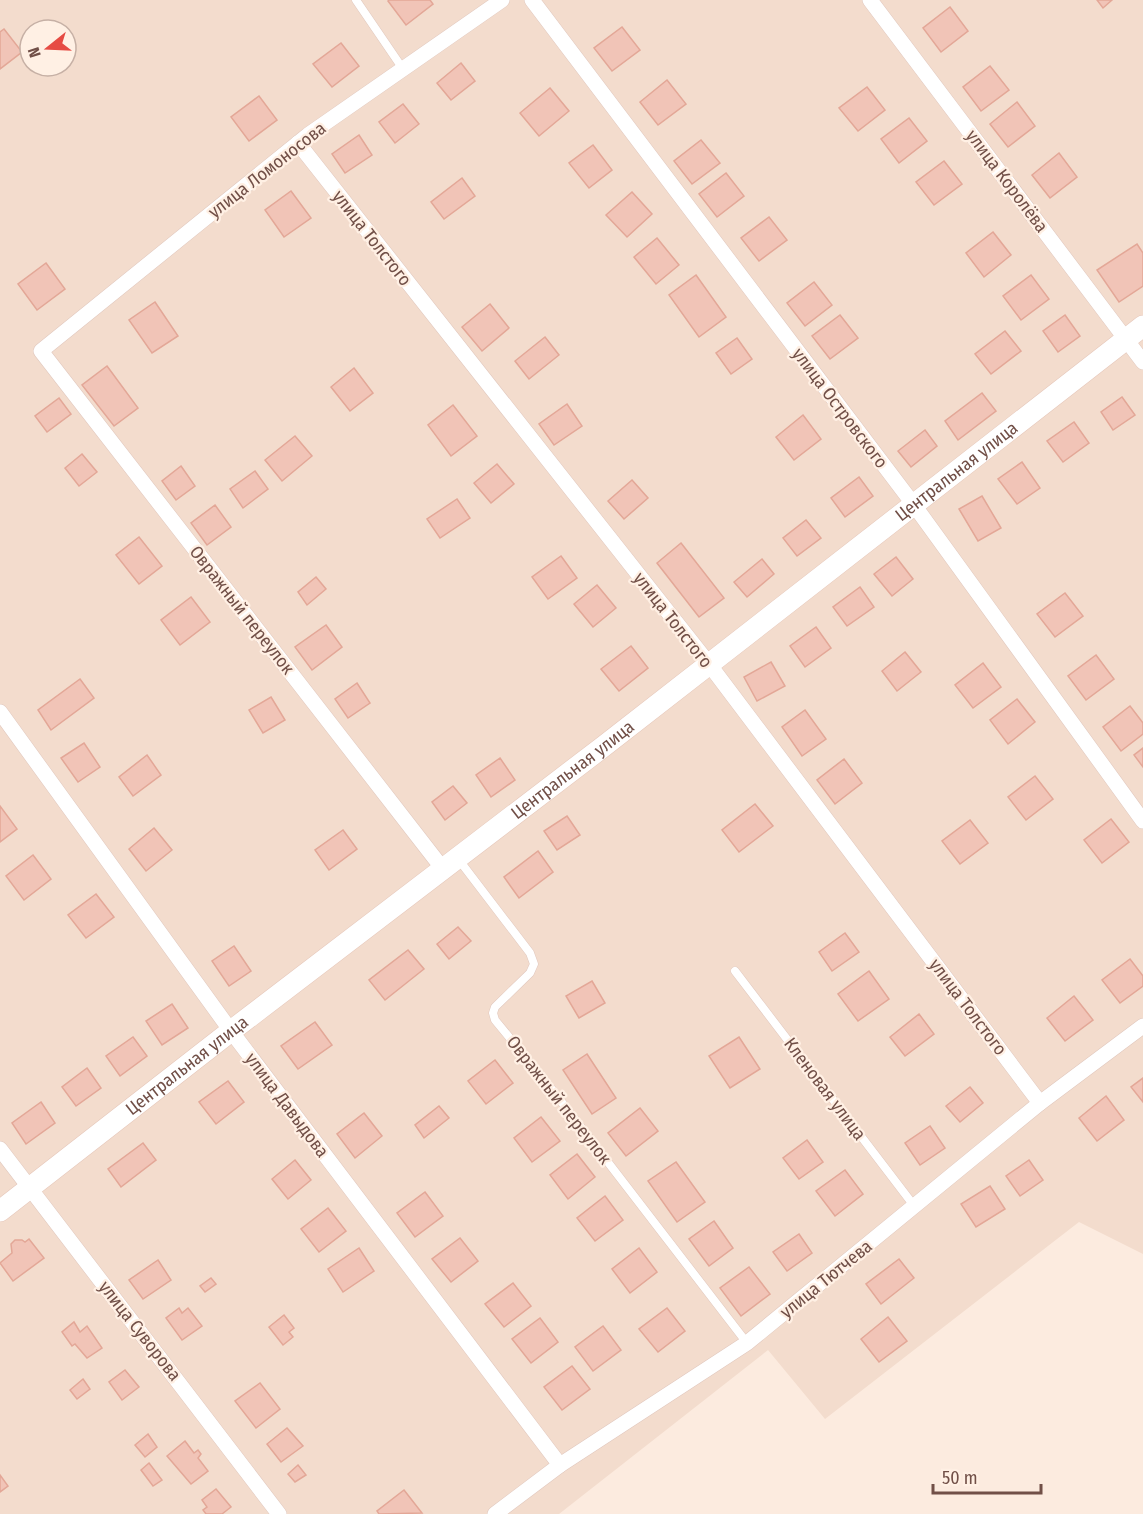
<svg xmlns="http://www.w3.org/2000/svg" width="1143" height="1514" font-family="'Fira Sans Condensed',sans-serif">
  <style>
    .residential { fill: #f3dccd; fill-rule: evenodd }
    .building { fill: #f1c4b7; stroke: #e3a797; stroke-width: 1.5 }
    .lines { fill: none; stroke-linecap: round; stroke-linejoin: round }
    .lane-casing { stroke: #e1c8be; stroke-width: 9 }
    .street-casing { stroke: #e1c8be; stroke-width: 16 }
    .secondary-casing { stroke: #e6c8bb; stroke-width: 22 }
    .lane { stroke: #fff; stroke-width: 8 }
    .street { stroke: #fff; stroke-width: 15 }
    .secondary { stroke: #fff; stroke-width: 21 }
    .labels { text-anchor: middle; stroke-width: 4.5; stroke-linejoin: round; paint-order: stroke }
    .street-label { font-size: 18px; fill: #714f47; stroke: #fff0e4 }
  </style>
  <rect width="100%" height="100%" fill="#fcebdf"/>
  <!-- residential -->
  <path class="residential" d="M0,0H1143V1254L1079,1222L825,1419L768,1350L559,1514H0ZM30,30H66V66H30Z"/>
  <!-- building -->
  <g class="building">
    <polygon points="389,0 430,0 433,4 406,25 388,1"/>
    <polygon points="1097,0 1112,0 1103,8"/>
    <polygon points="950,7 968,31 941,52 923,28"/>
    <polygon points="622,27 640,50 612,71 594,48"/>
    <polygon points="4,29 22,52 0,69 0,32"/>
    <polygon points="341,43 359,66 332,87 313,64"/>
    <polygon points="461,63 475,81 451,100 437,83"/>
    <polygon points="990,66 1009,90 981,111 963,87"/>
    <polygon points="667,80 686,104 658,125 640,102"/>
    <polygon points="867,87 885,110 858,131 839,108"/>
    <polygon points="550,88 569,111 539,136 520,113"/>
    <polygon points="259,96 277,120 249,141 231,117"/>
    <polygon points="1017,102 1035,126 1008,147 990,124"/>
    <polygon points="403,104 419,124 395,143 379,122"/>
    <polygon points="909,118 927,141 899,163 881,139"/>
    <polygon points="359,135 372,155 345,173 332,154"/>
    <polygon points="701,140 720,163 692,184 674,161"/>
    <polygon points="593,145 612,170 589,188 569,163"/>
    <polygon points="1059,153 1077,177 1050,198 1032,175"/>
    <polygon points="944,161 962,184 934,205 916,182"/>
    <polygon points="726,173 744,196 717,217 699,194"/>
    <polygon points="462,178 475,196 444,219 431,202"/>
    <polygon points="291,191 311,218 284,237 265,210"/>
    <polygon points="632,192 652,214 627,237 606,215"/>
    <polygon points="769,217 787,240 759,261 741,238"/>
    <polygon points="993,232 1011,255 984,277 966,253"/>
    <polygon points="657,238 679,265 656,284 634,257"/>
    <polygon points="1137,244 1143,253 1143,286 1119,302 1097,270"/>
    <polygon points="46,263 65,289 37,310 18,284"/>
    <polygon points="696,275 726,317 699,337 669,295"/>
    <polygon points="1031,275 1049,299 1021,320 1003,296"/>
    <polygon points="814,282 832,305 805,326 787,303"/>
    <polygon points="155,302 178,336 152,353 129,320"/>
    <polygon points="490,304 509,328 482,351 462,327"/>
    <polygon points="840,315 858,338 830,359 812,336"/>
    <polygon points="1065,315 1080,336 1058,352 1043,331"/>
    <polygon points="1005,331 1021,351 991,374 975,354"/>
    <polygon points="545,337 559,355 529,379 515,361"/>
    <polygon points="737,338 752,359 731,374 716,353"/>
    <polygon points="107,366 138,408 114,426 82,385"/>
    <polygon points="354,368 373,393 350,411 331,387"/>
    <polygon points="982,393 996,411 958,440 945,421"/>
    <polygon points="1122,397 1135,415 1113,430 1101,412"/>
    <polygon points="59,398 71,414 47,432 35,416"/>
    <polygon points="567,404 582,426 554,445 539,424"/>
    <polygon points="453,405 477,436 451,456 428,425"/>
    <polygon points="803,415 821,439 794,460 776,437"/>
    <polygon points="1074,422 1089,443 1063,462 1047,441"/>
    <polygon points="925,430 937,446 911,467 898,451"/>
    <polygon points="295,436 312,456 282,481 265,460"/>
    <polygon points="82,454 97,472 79,486 65,468"/>
    <polygon points="1022,462 1040,488 1017,504 998,479"/>
    <polygon points="497,464 514,484 491,503 474,483"/>
    <polygon points="181,466 195,486 176,500 162,481"/>
    <polygon points="255,471 268,489 243,508 230,489"/>
    <polygon points="859,477 873,496 845,517 831,498"/>
    <polygon points="632,480 648,498 624,519 608,501"/>
    <polygon points="982,496 1001,528 978,541 959,509"/>
    <polygon points="457,499 470,518 440,538 427,519"/>
    <polygon points="215,505 231,527 207,545 191,523"/>
    <polygon points="806,520 821,538 797,556 783,538"/>
    <polygon points="139,537 162,566 139,584 116,555"/>
    <polygon points="681,543 724,598 699,617 657,563"/>
    <polygon points="561,556 577,578 548,599 532,577"/>
    <polygon points="896,557 913,579 892,596 874,574"/>
    <polygon points="762,559 774,574 747,597 734,582"/>
    <polygon points="316,577 326,589 307,605 298,592"/>
    <polygon points="597,585 616,608 593,627 574,604"/>
    <polygon points="860,587 874,607 847,626 833,607"/>
    <polygon points="1065,593 1083,616 1055,637 1037,614"/>
    <polygon points="191,597 210,622 180,645 161,620"/>
    <polygon points="326,625 342,647 312,670 295,647"/>
    <polygon points="816,627 831,648 805,667 790,646"/>
    <polygon points="631,646 648,668 619,691 601,669"/>
    <polygon points="905,652 921,672 897,691 882,671"/>
    <polygon points="1096,655 1114,679 1086,700 1068,676"/>
    <polygon points="771,662 785,686 757,701 744,677"/>
    <polygon points="983,663 1001,687 973,708 955,685"/>
    <polygon points="80,679 94,698 51,730 38,710"/>
    <polygon points="357,683 370,703 348,718 335,699"/>
    <polygon points="271,697 285,720 263,733 249,710"/>
    <polygon points="1017,699 1035,722 1008,744 990,720"/>
    <polygon points="1130,706 1143,723 1143,734 1121,751 1103,727"/>
    <polygon points="805,710 826,739 802,756 782,727"/>
    <polygon points="84,743 100,767 78,782 61,758"/>
    <polygon points="1143,748 1143,767 1134,755"/>
    <polygon points="147,755 161,775 133,796 119,777"/>
    <polygon points="500,758 515,780 491,797 476,775"/>
    <polygon points="844,759 862,783 835,804 817,780"/>
    <polygon points="1035,776 1053,799 1026,820 1008,797"/>
    <polygon points="453,786 467,803 445,820 432,802"/>
    <polygon points="755,804 773,826 739,852 722,830"/>
    <polygon points="0,806 17,829 0,842"/>
    <polygon points="567,816 580,835 557,850 544,831"/>
    <polygon points="1111,819 1129,842 1102,863 1084,840"/>
    <polygon points="970,820 988,843 960,864 942,841"/>
    <polygon points="154,828 172,850 146,871 129,849"/>
    <polygon points="343,830 357,849 329,870 315,850"/>
    <polygon points="538,851 553,872 519,898 504,877"/>
    <polygon points="33,855 51,879 24,900 6,876"/>
    <polygon points="96,894 114,917 86,938 68,915"/>
    <polygon points="458,927 471,941 449,959 437,944"/>
    <polygon points="845,933 859,952 832,971 819,952"/>
    <polygon points="234,946 251,971 229,986 212,961"/>
    <polygon points="408,950 424,969 385,1000 369,980"/>
    <polygon points="1130,959 1143,976 1143,986 1120,1003 1102,980"/>
    <polygon points="869,971 889,999 858,1021 838,994"/>
    <polygon points="592,981 605,1003 579,1018 566,996"/>
    <polygon points="1074,996 1093,1020 1065,1041 1047,1018"/>
    <polygon points="172,1004 188,1028 162,1045 146,1021"/>
    <polygon points="919,1014 934,1034 905,1056 890,1037"/>
    <polygon points="315,1022 332,1045 298,1069 281,1046"/>
    <polygon points="133,1037 147,1056 120,1076 106,1056"/>
    <polygon points="739,1037 760,1069 730,1088 709,1056"/>
    <polygon points="587,1054 616,1098 592,1114 563,1070"/>
    <polygon points="495,1060 513,1083 486,1104 468,1081"/>
    <polygon points="87,1068 101,1088 76,1106 62,1087"/>
    <polygon points="1143,1078 1143,1102 1131,1087"/>
    <polygon points="228,1081 244,1102 216,1124 199,1102"/>
    <polygon points="970,1087 983,1103 960,1122 946,1106"/>
    <polygon points="1106,1096 1124,1120 1097,1141 1079,1118"/>
    <polygon points="41,1102 55,1123 26,1144 12,1123"/>
    <polygon points="439,1106 449,1118 424,1138 415,1125"/>
    <polygon points="640,1108 658,1131 626,1156 608,1133"/>
    <polygon points="364,1113 382,1136 355,1158 337,1134"/>
    <polygon points="541,1117 560,1141 532,1162 514,1138"/>
    <polygon points="930,1126 945,1148 920,1165 905,1143"/>
    <polygon points="807,1140 823,1162 799,1179 783,1158"/>
    <polygon points="143,1143 156,1160 121,1187 108,1169"/>
    <polygon points="577,1154 595,1177 568,1199 550,1175"/>
    <polygon points="295,1160 311,1180 288,1199 272,1179"/>
    <polygon points="1029,1160 1043,1180 1020,1196 1006,1176"/>
    <polygon points="676,1162 705,1202 677,1222 648,1181"/>
    <polygon points="845,1170 863,1194 835,1216 816,1191"/>
    <polygon points="990,1186 1005,1209 976,1227 961,1204"/>
    <polygon points="425,1192 443,1216 415,1237 397,1213"/>
    <polygon points="605,1196 623,1220 595,1241 577,1218"/>
    <polygon points="328,1208 346,1231 319,1252 301,1229"/>
    <polygon points="714,1221 733,1248 709,1266 689,1239"/>
    <polygon points="799,1234 812,1253 787,1271 773,1252"/>
    <polygon points="460,1238 478,1261 451,1282 432,1259"/>
    <polygon points="29,1239 44,1258 13,1281 0,1263 12,1253 11,1244 15,1240 22,1240 25,1242"/>
    <polygon points="359,1248 374,1271 343,1292 328,1269"/>
    <polygon points="639,1248 657,1272 630,1293 612,1269"/>
    <polygon points="899,1259 914,1278 881,1304 866,1284"/>
    <polygon points="158,1260 171,1280 143,1299 129,1280"/>
    <polygon points="749,1267 770,1294 741,1316 720,1288"/>
    <polygon points="211,1278 216,1284 205,1292 200,1286"/>
    <polygon points="513,1283 531,1306 504,1327 485,1304"/>
    <polygon points="179,1308 182,1313 188,1308 202,1326 182,1340 166,1318"/>
    <polygon points="667,1308 685,1331 658,1352 639,1329"/>
    <polygon points="284,1315 294,1328 289,1332 293,1337 283,1345 269,1327"/>
    <polygon points="888,1317 907,1341 879,1362 861,1339"/>
    <polygon points="540,1318 558,1342 531,1363 512,1339"/>
    <polygon points="74,1322 80,1332 87,1326 102,1348 87,1358 75,1344 72,1346 62,1332"/>
    <polygon points="603,1326 621,1350 593,1371 575,1347"/>
    <polygon points="572,1366 590,1389 562,1410 544,1387"/>
    <polygon points="125,1370 139,1387 122,1400 109,1382"/>
    <polygon points="83,1379 90,1389 77,1399 70,1390"/>
    <polygon points="260,1383 280,1409 256,1428 235,1401"/>
    <polygon points="287,1428 303,1446 281,1462 267,1444"/>
    <polygon points="148,1434 157,1447 145,1457 135,1445"/>
    <polygon points="185,1441 194,1453 198,1450 201,1454 198,1458 208,1471 191,1484 167,1456"/>
    <polygon points="149,1463 162,1480 153,1486 141,1470"/>
    <polygon points="298,1465 306,1475 295,1482 288,1474"/>
    <polygon points="0,1475 8,1486 0,1492"/>
    <polygon points="216,1489 231,1507 222,1514 206,1514 203,1510 207,1507 202,1500"/>
    <polygon points="404,1490 422,1513 379,1514 377,1511"/>
  </g>
  <g class="lines">
    <!-- lane casing -->
    <g class="lane-casing">
      <g id="lane">
        <polyline points="356,0 403,69"/>
        <polyline points="459,860 530,953 534,964 530,973 495,1007 493,1013 495,1020 547,1083 747,1343"/>
        <polyline points="735,971 915,1207"/>
      </g>
    </g>
    <!-- street casing -->
    <g class="street-casing">
      <g id="street">
        <polyline points="532,0 914,505 1143,821"/>
        <polyline points="870,0 1143,362"/>
        <polyline points="298,143 709,664 1040,1103"/>
        <polyline points="0,712 231,1031 560,1465"/>
        <polyline points="443,869 41,351 308,135 502,0"/>
        <polyline points="0,1149 279,1514"/>
        <polyline points="495,1514 560,1465 747,1343 1040,1103 1143,1026"/>
      </g>
    </g>
    <!-- secondary casing -->
    <g class="secondary-casing">
      <g id="secondary">
        <path id="s1" d="M0,1211L231,1031L604,746L1143,326"/>
      </g>
    </g>
    <!-- lane -->
    <use href="#lane" class="lane"/>
    <!-- street -->
    <use href="#street" class="street"/>
    <!-- secondary -->
    <use href="#secondary" class="secondary"/>
  </g>
  <g class="labels">
    <!-- street labels -->
    <g class="street-label">
      <text transform="translate(267 170) rotate(-38)" y="6">улица Ломоносова</text>
      <text transform="translate(1007 181) rotate(53)" y="6">улица Королёва</text>
      <text transform="translate(372 238) rotate(52)" y="6">улица Толстого</text>
      <text transform="translate(840 408) rotate(53)" y="6">улица Островского</text>
      <text dy="6" stroke="none"><textPath href="#s1" startOffset="1209">Центральная улица</textPath></text>
      <text transform="translate(242 610) rotate(52)" y="6">Овражный переулок</text>
      <text transform="translate(673 620) rotate(52)" y="6">улица Толстого</text>
      <text dy="6" stroke="none"><textPath href="#s1" startOffset="723">Центральная улица</textPath></text>
      <text transform="translate(968 1007) rotate(53)" y="6">улица Толстого</text>
      <text dy="6" stroke="none"><textPath href="#s1" startOffset="237">Центральная улица</textPath></text>
      <text transform="translate(825 1089) rotate(53)" y="6">Кленовая улица</text>
      <text transform="translate(559 1100) rotate(52)" y="6">Овражный переулок</text>
      <text transform="translate(287 1105) rotate(53)" y="6">улица Давыдова</text>
      <text transform="translate(826 1279) rotate(-39)" y="6">улица Тютчева</text>
      <text transform="translate(140 1331) rotate(52)" y="6">улица Суворова</text>
    </g>
  </g>
  <!-- north arrow -->
  <g transform="translate(48 48) rotate(252)"><circle r="28" fill="#fff0e4" stroke="#c6b0a5" stroke-width="1.5"/>
  <path d="M0-4.5L10 22L0 15L-10 22Z" fill="#e64b43"/>
  <text y="-9" font-size="16" font-weight="bold" text-anchor="middle" fill="#714f47">N</text>
  </g>
  <!-- scale -->
  <path d="M933 1484v9h108v-9" fill="none" stroke="#714f47" stroke-width="3"/>
  <text x="942" y="1484" font-size="18" fill="#714f47" stroke="#fff0e4" stroke-width="4.5" paint-order="stroke">50 m</text>
</svg>
